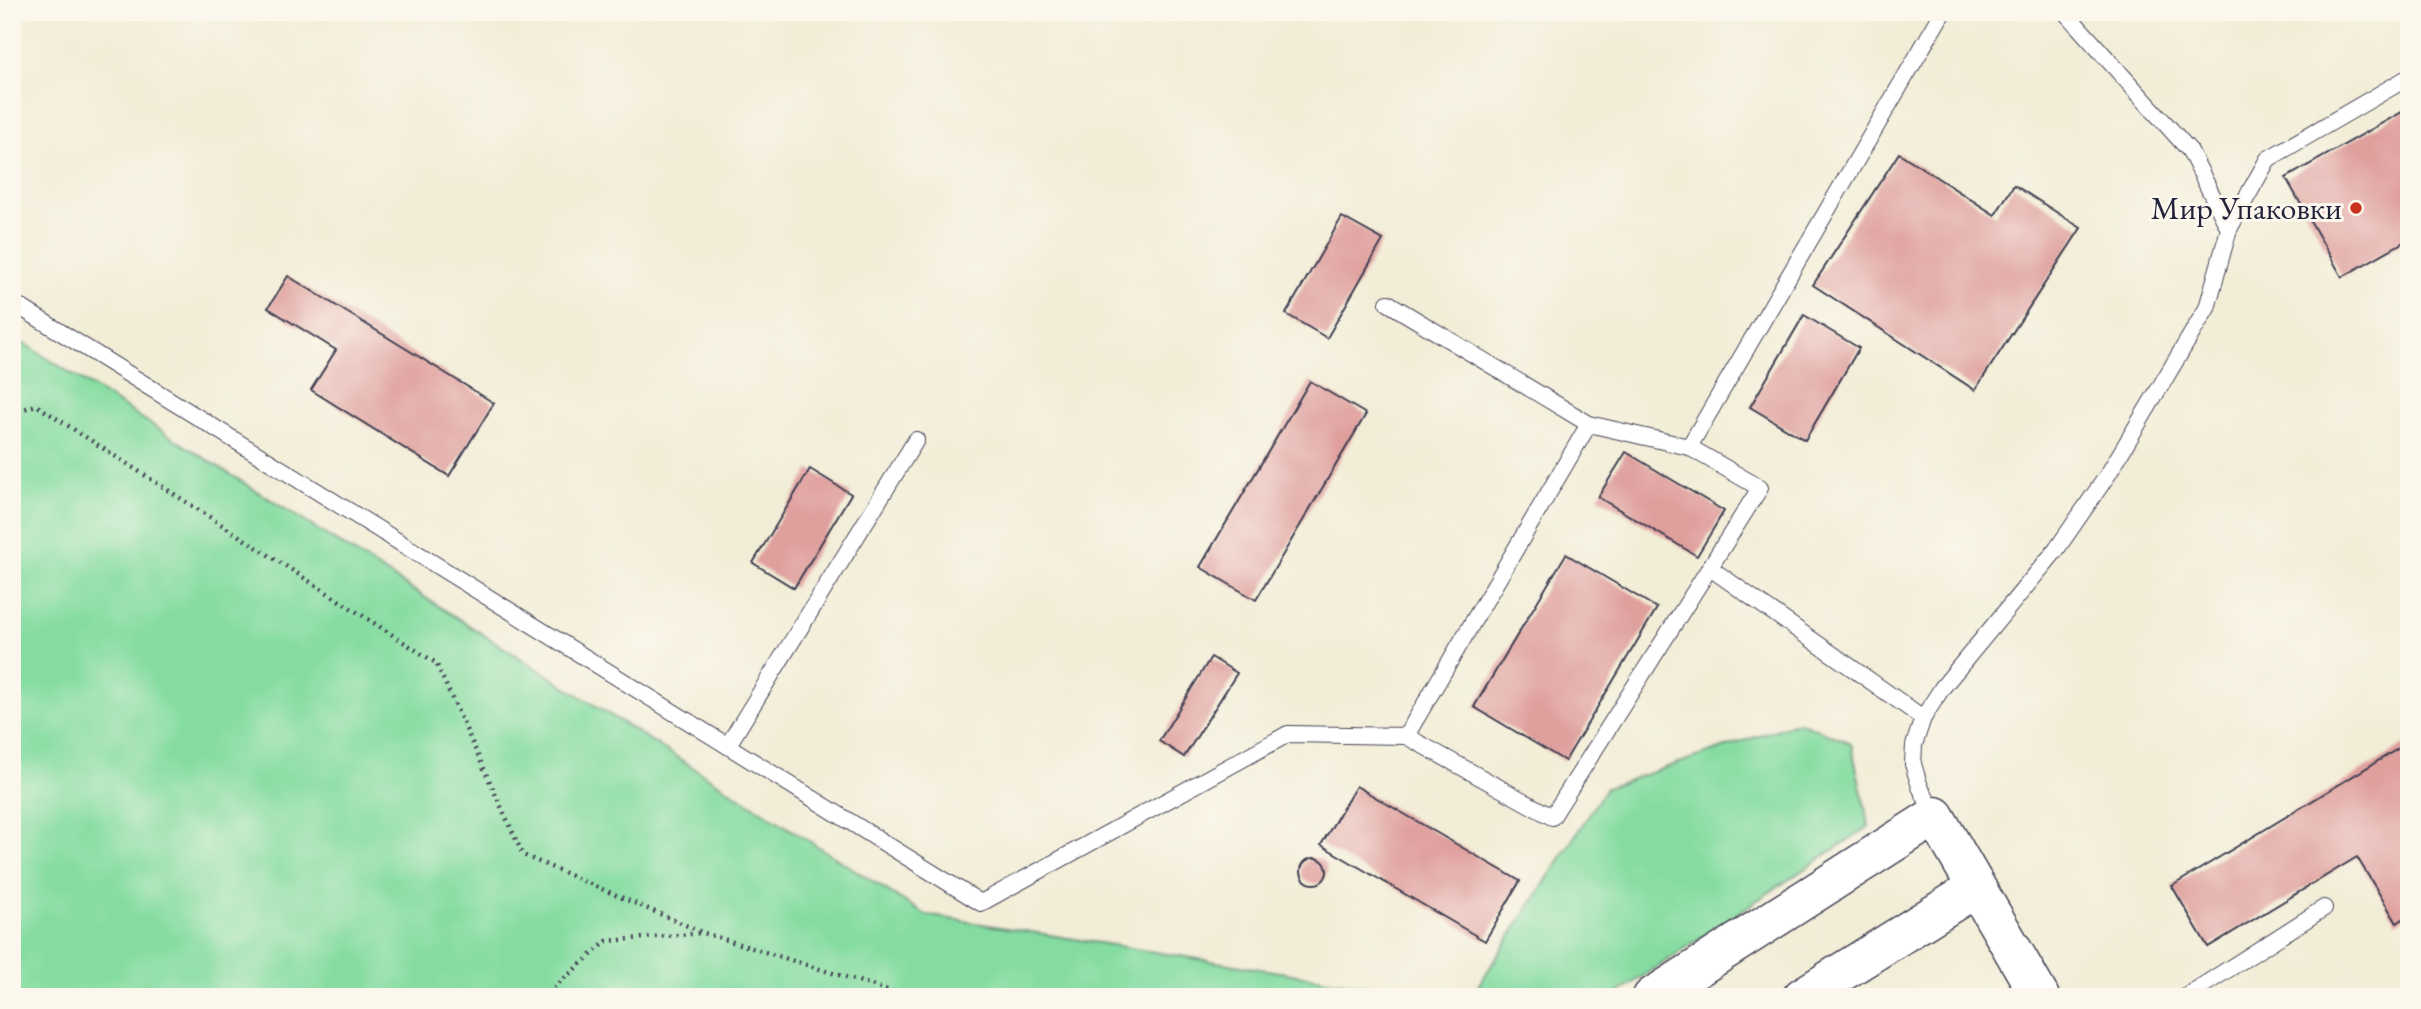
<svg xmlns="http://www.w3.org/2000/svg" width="2421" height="1009" font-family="'EB Garamond',serif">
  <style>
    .green { fill: #84dca1; stroke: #537f6e; stroke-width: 2 }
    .building { fill: #df9f9d }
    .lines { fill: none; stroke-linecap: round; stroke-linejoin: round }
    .lane-casing { stroke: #414052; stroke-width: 18 }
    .secondary-casing { stroke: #414052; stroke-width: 41 }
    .path { stroke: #414052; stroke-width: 4.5; stroke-dasharray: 2 5; stroke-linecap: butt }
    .lane { stroke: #fff; stroke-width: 16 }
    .secondary { stroke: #fff; stroke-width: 38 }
    .poi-dot { fill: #c8321e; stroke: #fbf7ec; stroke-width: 2.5 }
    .labels { text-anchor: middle; stroke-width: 6; stroke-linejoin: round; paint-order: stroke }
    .poi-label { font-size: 32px; fill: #22223b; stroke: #fbf7ec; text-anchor: end }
  </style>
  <rect width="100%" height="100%" fill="#fbf7ec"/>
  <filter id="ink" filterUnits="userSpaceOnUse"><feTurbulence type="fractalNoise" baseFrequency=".0143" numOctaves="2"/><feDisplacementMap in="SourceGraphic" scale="14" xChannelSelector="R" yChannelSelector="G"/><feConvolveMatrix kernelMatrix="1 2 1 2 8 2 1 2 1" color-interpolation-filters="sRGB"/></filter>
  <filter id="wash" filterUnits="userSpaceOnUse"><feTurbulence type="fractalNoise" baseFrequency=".00686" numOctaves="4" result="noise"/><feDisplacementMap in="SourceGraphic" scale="28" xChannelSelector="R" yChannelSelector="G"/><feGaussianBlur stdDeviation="1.57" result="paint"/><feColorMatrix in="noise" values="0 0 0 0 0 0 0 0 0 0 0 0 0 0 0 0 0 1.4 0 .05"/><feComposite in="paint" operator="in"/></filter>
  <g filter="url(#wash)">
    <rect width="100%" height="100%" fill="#f2edd7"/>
    <!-- green -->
    <g class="green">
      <polygon points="12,336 926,915 1434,997 12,997"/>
      <polygon points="1799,722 1851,743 1869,826 1612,997 1471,997 1606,788"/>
    </g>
    <g id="blocks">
      <!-- building -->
      <g class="building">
        <polygon points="2409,108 2409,239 2342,277 2286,178"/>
        <polygon points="1899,153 1995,215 2014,185 2081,228 1975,390 1813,285"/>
        <polygon points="1342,217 1383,240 1327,338 1286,314"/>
        <polygon points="288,276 494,403 449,476 311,390 336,350 268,308"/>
        <polygon points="1804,315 1859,348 1805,440 1750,407"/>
        <polygon points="1310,381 1366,414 1256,600 1200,567"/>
        <polygon points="1626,452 1724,511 1697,556 1598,497"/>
        <polygon points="810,469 851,494 794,588 753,563"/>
        <polygon points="1566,554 1657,608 1565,761 1474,707"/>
        <polygon points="1211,657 1237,673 1184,757 1159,741"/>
        <polygon points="2409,742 2409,915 2397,923 2357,857 2208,947 2172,886"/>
        <polygon points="1356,786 1520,881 1485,941 1321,845"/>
        <circle cx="1314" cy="871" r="13"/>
      </g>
    </g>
  </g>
  <g filter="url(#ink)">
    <use href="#blocks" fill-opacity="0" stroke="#414052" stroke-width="2"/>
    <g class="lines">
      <!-- lane casing -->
      <g class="lane-casing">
        <g id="lane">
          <polyline points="2229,229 2268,159 2409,77"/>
          <polyline points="12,302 981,903 1288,734 1406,736 1552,817 1760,488 1689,447 1589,424 1388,303"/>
          <polyline points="1689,447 1943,12"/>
          <polyline points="1710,568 1923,718"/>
          <polyline points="1406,736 1589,424"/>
          <polyline points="728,745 916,440"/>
          <polyline points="1935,816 1920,787 1913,764 1914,745 1923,718 1942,688 2056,550 2107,476 2207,308 2229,229 2190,151 2065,12"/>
          <polyline points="2185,997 2324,908"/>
        </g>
      </g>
      <!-- secondary casing -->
      <g class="secondary-casing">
        <g id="secondary">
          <polyline points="1652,997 1935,816 2040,997"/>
          <polyline points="1802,997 1976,888"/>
        </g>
      </g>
      <!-- path -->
      <g class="path">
        <polyline points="12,413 36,405 436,663 523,855 704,933 900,994 903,997"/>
        <polyline points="543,997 607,941 703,933"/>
      </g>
      <!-- lane -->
      <use href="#lane" class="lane"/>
      <!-- secondary -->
      <use href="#secondary" class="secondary"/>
    </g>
  </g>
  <!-- markers -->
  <circle class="poi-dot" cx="2356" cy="208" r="7"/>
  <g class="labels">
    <!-- poi labels -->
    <g class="poi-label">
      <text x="2342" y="219">Мир Упаковки</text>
    </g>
  </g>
  <!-- margin -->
  <rect width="2421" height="1009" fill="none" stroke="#fbf7ec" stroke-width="42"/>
</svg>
